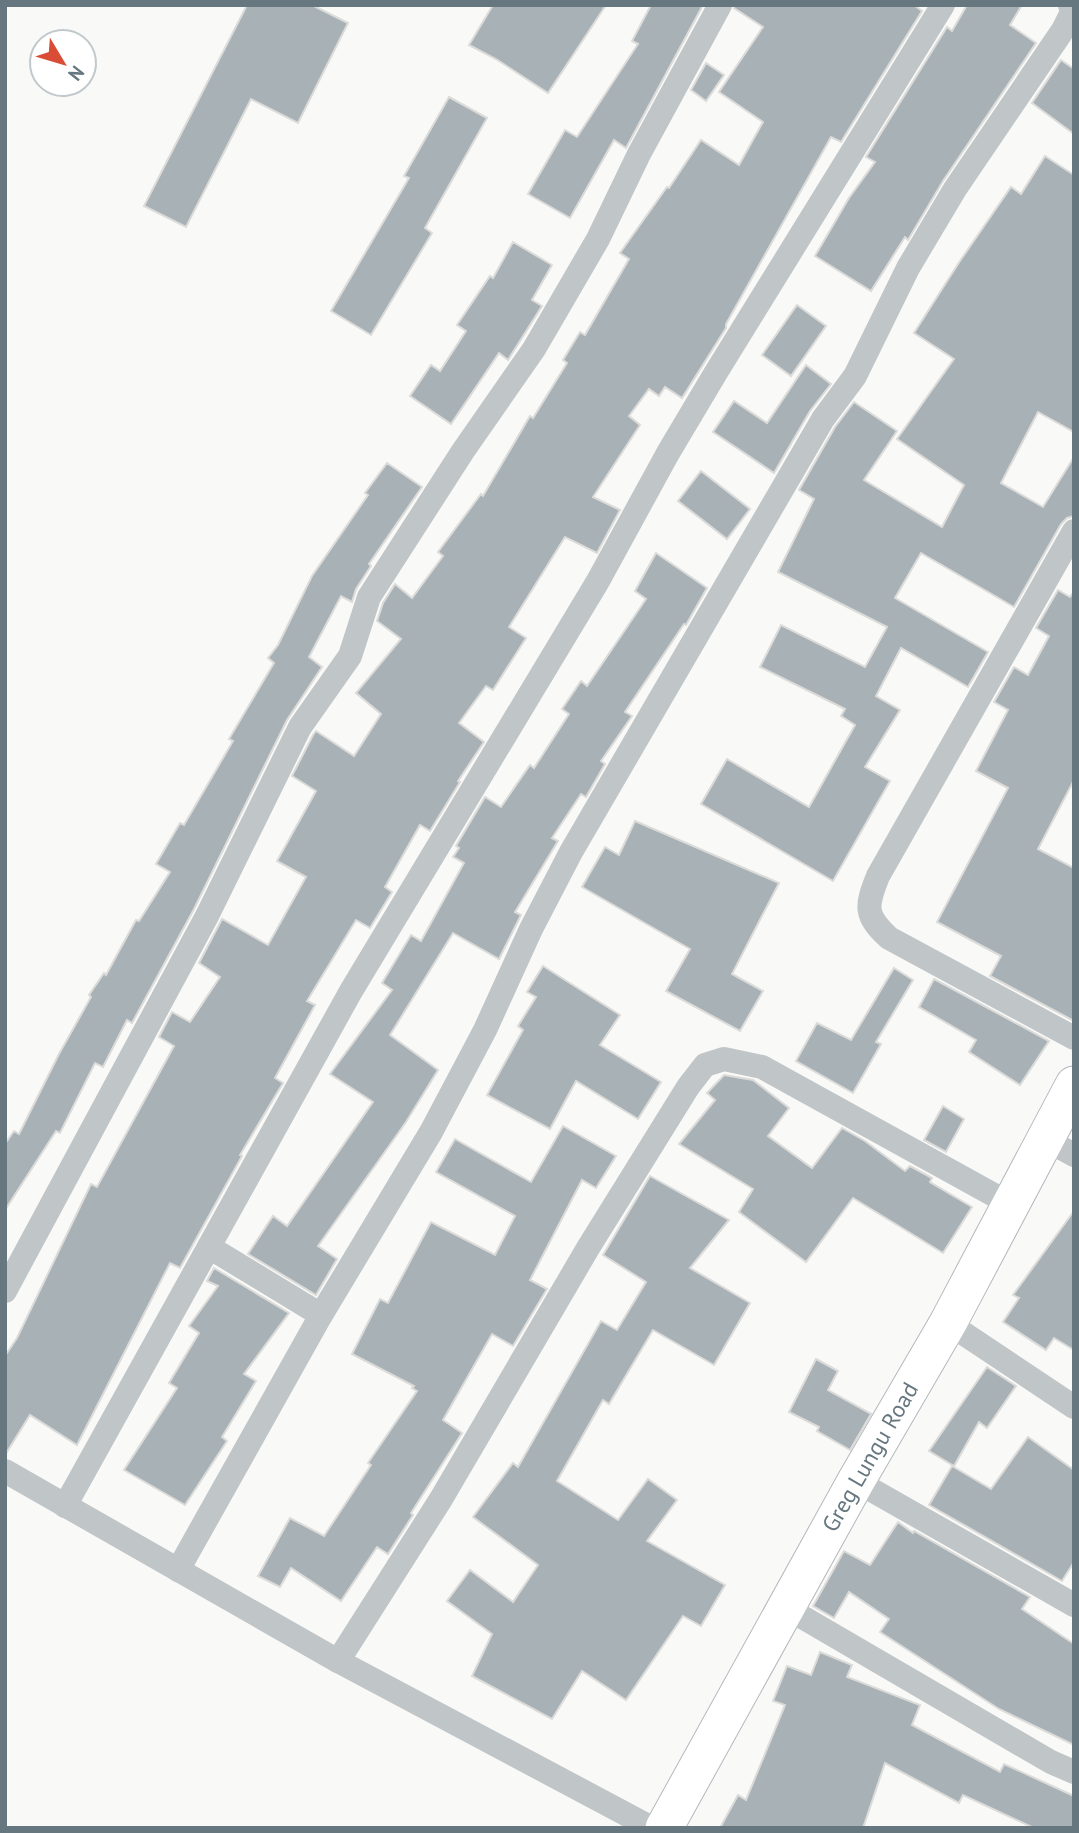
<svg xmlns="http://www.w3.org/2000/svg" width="1079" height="1833" font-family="'PT Sans',sans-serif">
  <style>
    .building { fill: #a8b1b6; stroke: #dbdbd9; stroke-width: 2 }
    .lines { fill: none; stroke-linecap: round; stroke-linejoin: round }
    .secondary-casing { stroke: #b3b9bd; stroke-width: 39 }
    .street { stroke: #c0c5c8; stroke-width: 24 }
    .secondary { stroke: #fff; stroke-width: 37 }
    .labels { text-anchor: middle; stroke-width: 7; stroke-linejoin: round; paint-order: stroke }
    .street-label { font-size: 23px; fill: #667780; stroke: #fff }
  </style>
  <rect width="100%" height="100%" fill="#f9f9f7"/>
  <!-- building -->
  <g class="building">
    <polygon points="247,5 312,5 348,23 298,123 251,99 186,227 144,206"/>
    <polygon points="493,5 606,5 548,93 496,59 469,45"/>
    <polygon points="651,5 703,5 626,148 614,140 570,218 528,194 565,130 577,137 638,44 632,41"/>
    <polygon points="735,5 914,5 922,11 841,142 831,137 726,324 726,328 682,398 665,387 659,396 649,389 629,416 640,425 593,497 620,510 597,553 565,537 509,627 526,638 493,690 486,686 459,723 484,742 458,781 460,782 430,831 420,825 385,887 392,892 370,928 356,920 307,1001 315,1005 275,1078 283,1083 240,1155 242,1156 180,1268 170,1263 77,1445 30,1415 5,1455 5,1356 17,1338 91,1184 97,1187 174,1046 159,1037 172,1012 190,1022 220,977 199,963 222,919 268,945 306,877 277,861 316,791 292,776 313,735 316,731 354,756 381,714 356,693 401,639 377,621 383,603 395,584 412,598 443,556 438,552 481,494 483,496 530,416 533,418 567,363 563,360 580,332 585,335 629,259 620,253 667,187 669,188 701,140 739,165 763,122 719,92 763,27 734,8"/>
    <polygon points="967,5 1022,5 1010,25 1036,43 943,181 908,240 905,237 871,291 815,256 849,198 875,162 866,157 947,27 952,31"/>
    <polygon points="1061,60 1074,69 1074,134 1032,103"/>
    <polygon points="706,63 724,75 706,101 691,90"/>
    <polygon points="449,97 487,118 425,228 432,233 371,335 331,311 409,178 404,176"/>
    <polygon points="1045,156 1074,175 1074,432 1038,412 1001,483 1043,507 1074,457 1074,516 1067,518 1061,524 1014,607 921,553 895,598 988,652 968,687 901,648 876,696 900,710 865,767 890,781 833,881 701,804 727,759 809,807 855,725 841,716 845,709 760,667 781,625 865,667 887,627 778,572 814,499 799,490 835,427 854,402 897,431 864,480 942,527 964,485 897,439 954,359 914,333 960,261 1011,187 1021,194"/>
    <polygon points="513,242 552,265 532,300 542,306 508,360 499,353 451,424 410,396 431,365 440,371 466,331 457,325 490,276 493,278"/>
    <polygon points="797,305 826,326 791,376 762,355"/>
    <polygon points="806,365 831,384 810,411 774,473 713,432 734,401 767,423"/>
    <polygon points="387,463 422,487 369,564 371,566 356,589 352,602 341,596 309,657 322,667 287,720 194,909 132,1023 127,1020 103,1067 95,1063 60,1133 56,1131 5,1210 5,1144 14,1131 19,1134 59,1054 91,997 89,995 104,973 106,975 136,920 139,921 170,872 156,864 180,823 184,825 233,741 229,739 274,663 268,658 278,645 312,576 368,495 365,493"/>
    <polygon points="701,471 750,509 727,539 678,501"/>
    <polygon points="656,553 707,588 686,625 684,624 625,712 632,716 601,761 605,764 586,797 581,794 552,838 558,841 515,912 521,915 499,959 453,933 390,1035 438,1070 406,1122 318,1246 337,1259 316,1295 248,1254 273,1216 287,1226 373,1102 330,1074 392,990 382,983 411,935 421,941 464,863 453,857 459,848 456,846 485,797 501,807 530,765 534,768 569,714 562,709 581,681 587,686 646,599 635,591"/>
    <polygon points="1058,590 1070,597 1074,591 1074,780 1038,849 1074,868 1074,1021 990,976 1001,956 937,922 1008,788 976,771 1008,710 994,702 1014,667 1028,675 1049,636 1036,628"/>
    <polygon points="635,821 779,883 732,974 763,991 740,1031 666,991 690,949 582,887 605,847 619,855"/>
    <polygon points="543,966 620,1015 600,1045 661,1082 638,1119 576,1081 550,1129 487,1095 523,1030 518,1026 536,997 527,992"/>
    <polygon points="894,968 913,980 876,1042 881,1044 853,1093 796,1061 817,1023 851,1040"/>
    <polygon points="934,979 1049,1041 1020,1085 969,1052 976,1040 919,1007"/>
    <polygon points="724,1075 753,1080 789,1108 768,1136 812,1168 842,1128 865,1141 905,1171 910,1166 932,1178 930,1182 972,1207 943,1253 853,1198 806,1262 739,1212 753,1189 679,1144 715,1100 707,1093"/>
    <polygon points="943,1106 964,1119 946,1152 924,1140"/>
    <polygon points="563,1126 616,1156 596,1188 582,1180 530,1280 547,1289 513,1346 492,1334 443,1420 462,1433 411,1513 413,1515 388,1554 377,1547 341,1601 291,1568 280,1587 258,1576 290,1518 324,1536 371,1465 368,1463 417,1391 412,1388 414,1386 352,1354 380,1299 388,1303 431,1222 495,1255 515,1216 436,1172 455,1139 531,1182"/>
    <polygon points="650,1176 729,1220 690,1268 750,1303 714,1365 653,1330 609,1404 603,1400 557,1481 618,1520 648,1479 677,1500 647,1541 725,1585 701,1626 683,1616 626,1700 582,1671 552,1719 472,1676 492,1634 447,1601 470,1570 513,1602 538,1565 473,1517 513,1463 518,1467 601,1321 617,1330 646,1282 603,1255"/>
    <polygon points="1074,1211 1074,1350 1054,1338 1046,1350 1003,1322 1019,1298 1013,1295"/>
    <polygon points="214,1268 289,1313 244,1374 256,1381 222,1437 227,1441 185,1505 124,1470 177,1388 169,1383 199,1333 189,1326 218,1286 207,1281"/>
    <polygon points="816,1359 838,1371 828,1390 871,1414 850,1450 817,1431 819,1427 789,1412"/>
    <polygon points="987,1367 1016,1386 987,1428 979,1422 954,1466 929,1451"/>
    <polygon points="1028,1437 1074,1470 1074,1562 1062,1581 929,1505 952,1466 991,1489"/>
    <polygon points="898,1522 913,1533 914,1531 1030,1597 1022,1609 1074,1644 1074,1745 999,1709 880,1632 889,1619 849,1592 834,1618 813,1606 844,1551 870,1565"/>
    <polygon points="820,1652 852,1665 847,1677 920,1705 912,1725 1000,1772 1004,1764 1074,1796 1074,1828 1034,1828 963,1795 959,1803 885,1763 863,1828 720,1828 738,1795 746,1800 785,1705 773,1701 787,1666 811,1675"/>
  </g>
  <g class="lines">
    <!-- secondary casing -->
    <g class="secondary-casing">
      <polyline id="secondary" points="664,1828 856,1481 948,1323 1074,1085"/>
    </g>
    <!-- street -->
    <g class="street">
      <path d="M1074,531L878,876C866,906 864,915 889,938L1074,1038"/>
      <polyline points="1045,1139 1074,1155"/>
      <polyline points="209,1247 321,1315"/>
      <polyline points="5,1291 207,916 300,727 350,656 369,597 463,451 534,349 598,239 639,154 720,5"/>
      <polyline points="948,1323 1074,1407"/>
      <polyline points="5,1471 338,1661 652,1828"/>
      <polyline points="856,1481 1074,1605"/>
      <polyline points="65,1506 351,991 598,581 668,453 715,374 943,5"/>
      <polyline points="178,1570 321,1315 431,1132 485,1030 531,929 571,852 823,419 855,376 908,268 955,189 1063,30 1072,12 1070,5"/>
      <polyline points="785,1607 1051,1762 1074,1772"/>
      <polyline points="338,1661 441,1499 588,1248 688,1087 705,1065 724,1059 762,1067 1012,1205"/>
    </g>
    <!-- secondary -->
    <use href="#secondary" class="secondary"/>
  </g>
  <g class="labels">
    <!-- street labels -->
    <g class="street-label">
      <text transform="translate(870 1457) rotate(-60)" y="8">Greg Lungu Road</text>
    </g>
  </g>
  <!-- border -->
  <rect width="1079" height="1833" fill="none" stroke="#667780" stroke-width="14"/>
  <!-- north arrow -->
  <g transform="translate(63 63) rotate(128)"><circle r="33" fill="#ffffff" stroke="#c2c9cc" stroke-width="2"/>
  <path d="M0-5L12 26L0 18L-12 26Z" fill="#d94d37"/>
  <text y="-10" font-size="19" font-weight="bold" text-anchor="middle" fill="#667780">N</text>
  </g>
</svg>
